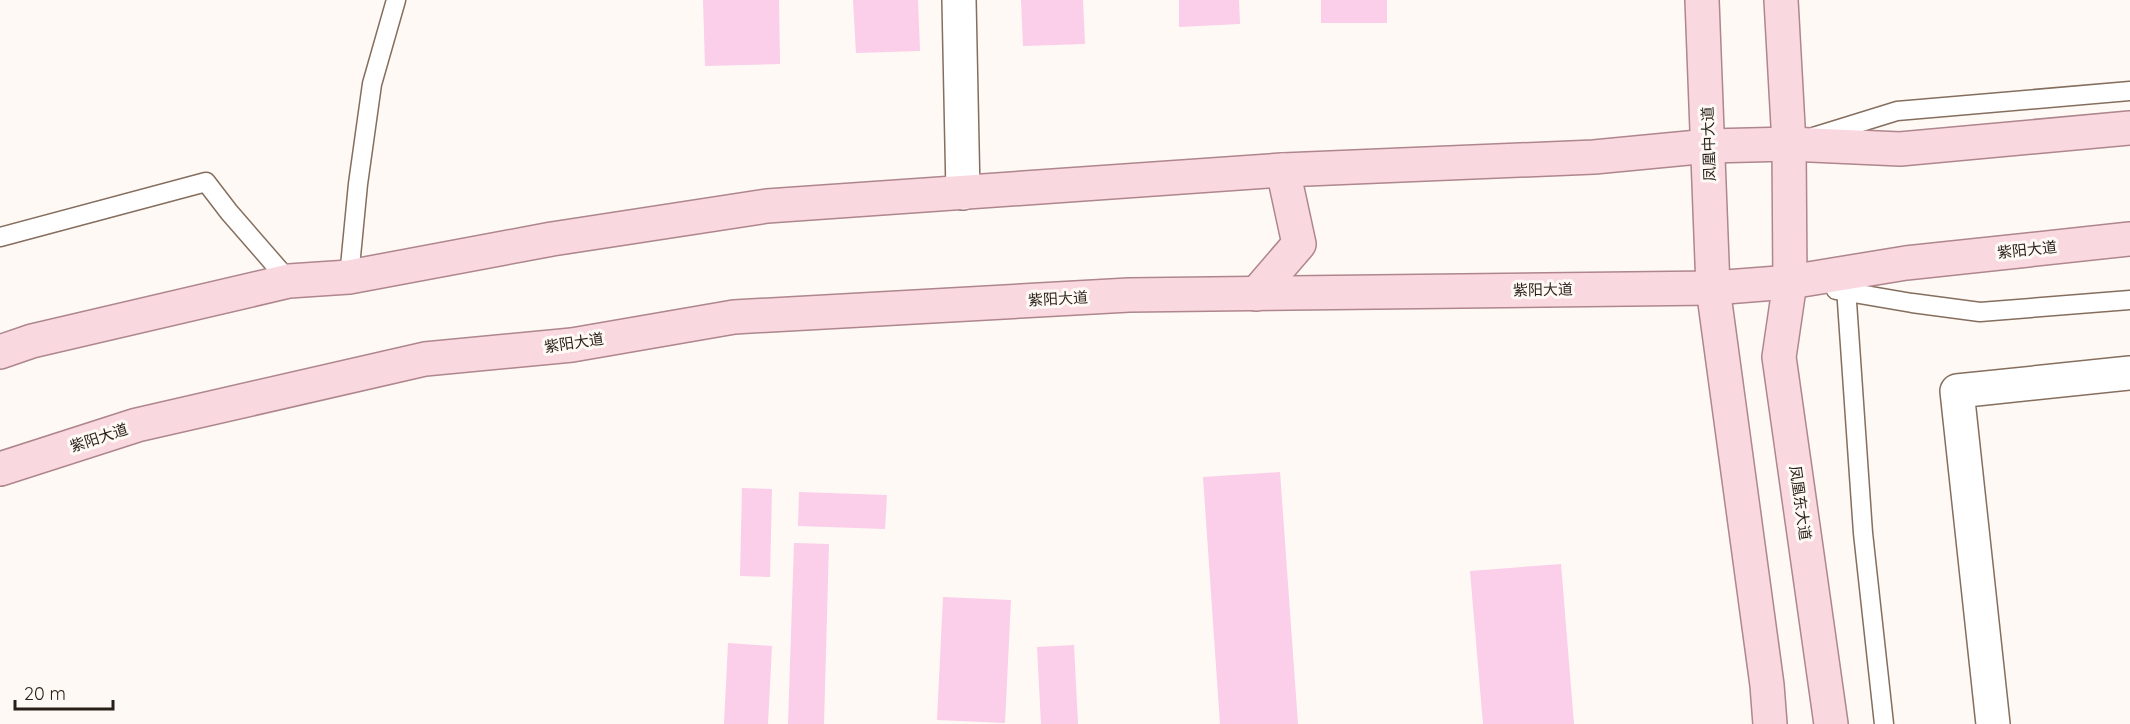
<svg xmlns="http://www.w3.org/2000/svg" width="2130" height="724" font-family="Quicksand,'Noto Sans SC',sans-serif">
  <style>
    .building { fill: #fbcee9 }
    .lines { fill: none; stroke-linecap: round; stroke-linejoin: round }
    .service-casing { stroke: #856e5e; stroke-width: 21 }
    .minor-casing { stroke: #856e5e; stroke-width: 36 }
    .primary-casing { stroke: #ae868c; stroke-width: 36 }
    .service { stroke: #fff; stroke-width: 18 }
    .minor { stroke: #fff; stroke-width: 33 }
    .primary { stroke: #fad8e0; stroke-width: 33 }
    .labels { text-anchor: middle; stroke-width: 6; stroke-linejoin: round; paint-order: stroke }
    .street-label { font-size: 15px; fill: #281f18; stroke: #fef9f5 }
  </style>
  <rect width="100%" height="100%" fill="#fef9f5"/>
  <!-- building -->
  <g class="building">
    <polygon points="703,0 779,0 780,64 705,66"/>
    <polygon points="853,0 918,0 920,51 856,53"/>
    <polygon points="1021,0 1083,0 1085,44 1023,46"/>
    <polygon points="1179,0 1239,0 1240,24 1179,27"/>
    <rect x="1321" y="0" width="66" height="23"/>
    <polygon points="1280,472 1298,724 1220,724 1203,477"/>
    <polygon points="742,488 772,489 770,577 740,576"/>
    <polygon points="799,492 887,495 885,529 798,526"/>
    <polygon points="794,543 829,544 824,724 788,724"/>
    <polygon points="1561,564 1574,724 1483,724 1470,571"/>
    <polygon points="943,597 1011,600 1005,723 937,720"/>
    <polygon points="728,643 772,646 768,724 724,724"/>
    <polygon points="1074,645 1078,724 1041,724 1037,647"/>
  </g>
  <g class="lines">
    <!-- service casing -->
    <g class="service-casing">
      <g id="service">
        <polyline points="1813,137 1897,111 2130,91"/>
        <polyline points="0,237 206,182 229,212 289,281"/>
        <polyline points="1845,273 1863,533 1884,724"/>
        <polyline points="349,277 358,184 372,84 396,0"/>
        <polyline points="1836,290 1912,303 1980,312 2130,300"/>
      </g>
    </g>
    <!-- minor casing -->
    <g class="minor-casing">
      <g id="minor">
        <polyline points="959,0 963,193"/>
        <polyline points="1993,724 1957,391 2130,373"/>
      </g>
    </g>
    <!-- primary casing -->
    <g class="primary-casing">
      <g id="primary">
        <polyline points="1702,0 1713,288 1767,685 1770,724"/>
        <polyline points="1781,0 1789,144 1790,282 1779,357 1831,724"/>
        <polyline points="1256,294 1299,244 1283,170"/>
        <polyline points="0,352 32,341 289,281 349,277 552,239 767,206 1283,170 1594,157 1709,146 1789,144 1900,149 2130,128"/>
        <polyline points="0,469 137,425 425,359 572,345 734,317 1129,295 1713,288 1790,282 1906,263 2130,239"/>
      </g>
    </g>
    <!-- service -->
    <use href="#service" class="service"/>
    <!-- minor -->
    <use href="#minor" class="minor"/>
    <!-- primary -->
    <use href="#primary" class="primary"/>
  </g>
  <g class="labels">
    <!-- street labels -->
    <g class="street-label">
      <text transform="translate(1709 144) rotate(-92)" y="5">凤凰中大道</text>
      <text transform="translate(2027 250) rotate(-6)" y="5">紫阳大道</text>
      <text transform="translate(1543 290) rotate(-1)" y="5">紫阳大道</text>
      <text transform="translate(1058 299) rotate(-3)" y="5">紫阳大道</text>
      <text transform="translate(574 343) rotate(-8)" y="5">紫阳大道</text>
      <text transform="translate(99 438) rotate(-18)" y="5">紫阳大道</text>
      <text transform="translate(1800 503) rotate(82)" y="5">凤凰东大道</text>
    </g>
  </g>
  <!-- scale -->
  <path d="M15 700v9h98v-9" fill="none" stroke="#281f18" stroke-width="3"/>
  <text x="24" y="700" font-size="18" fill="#281f18" stroke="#fef9f5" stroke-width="4.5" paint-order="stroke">20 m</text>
</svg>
